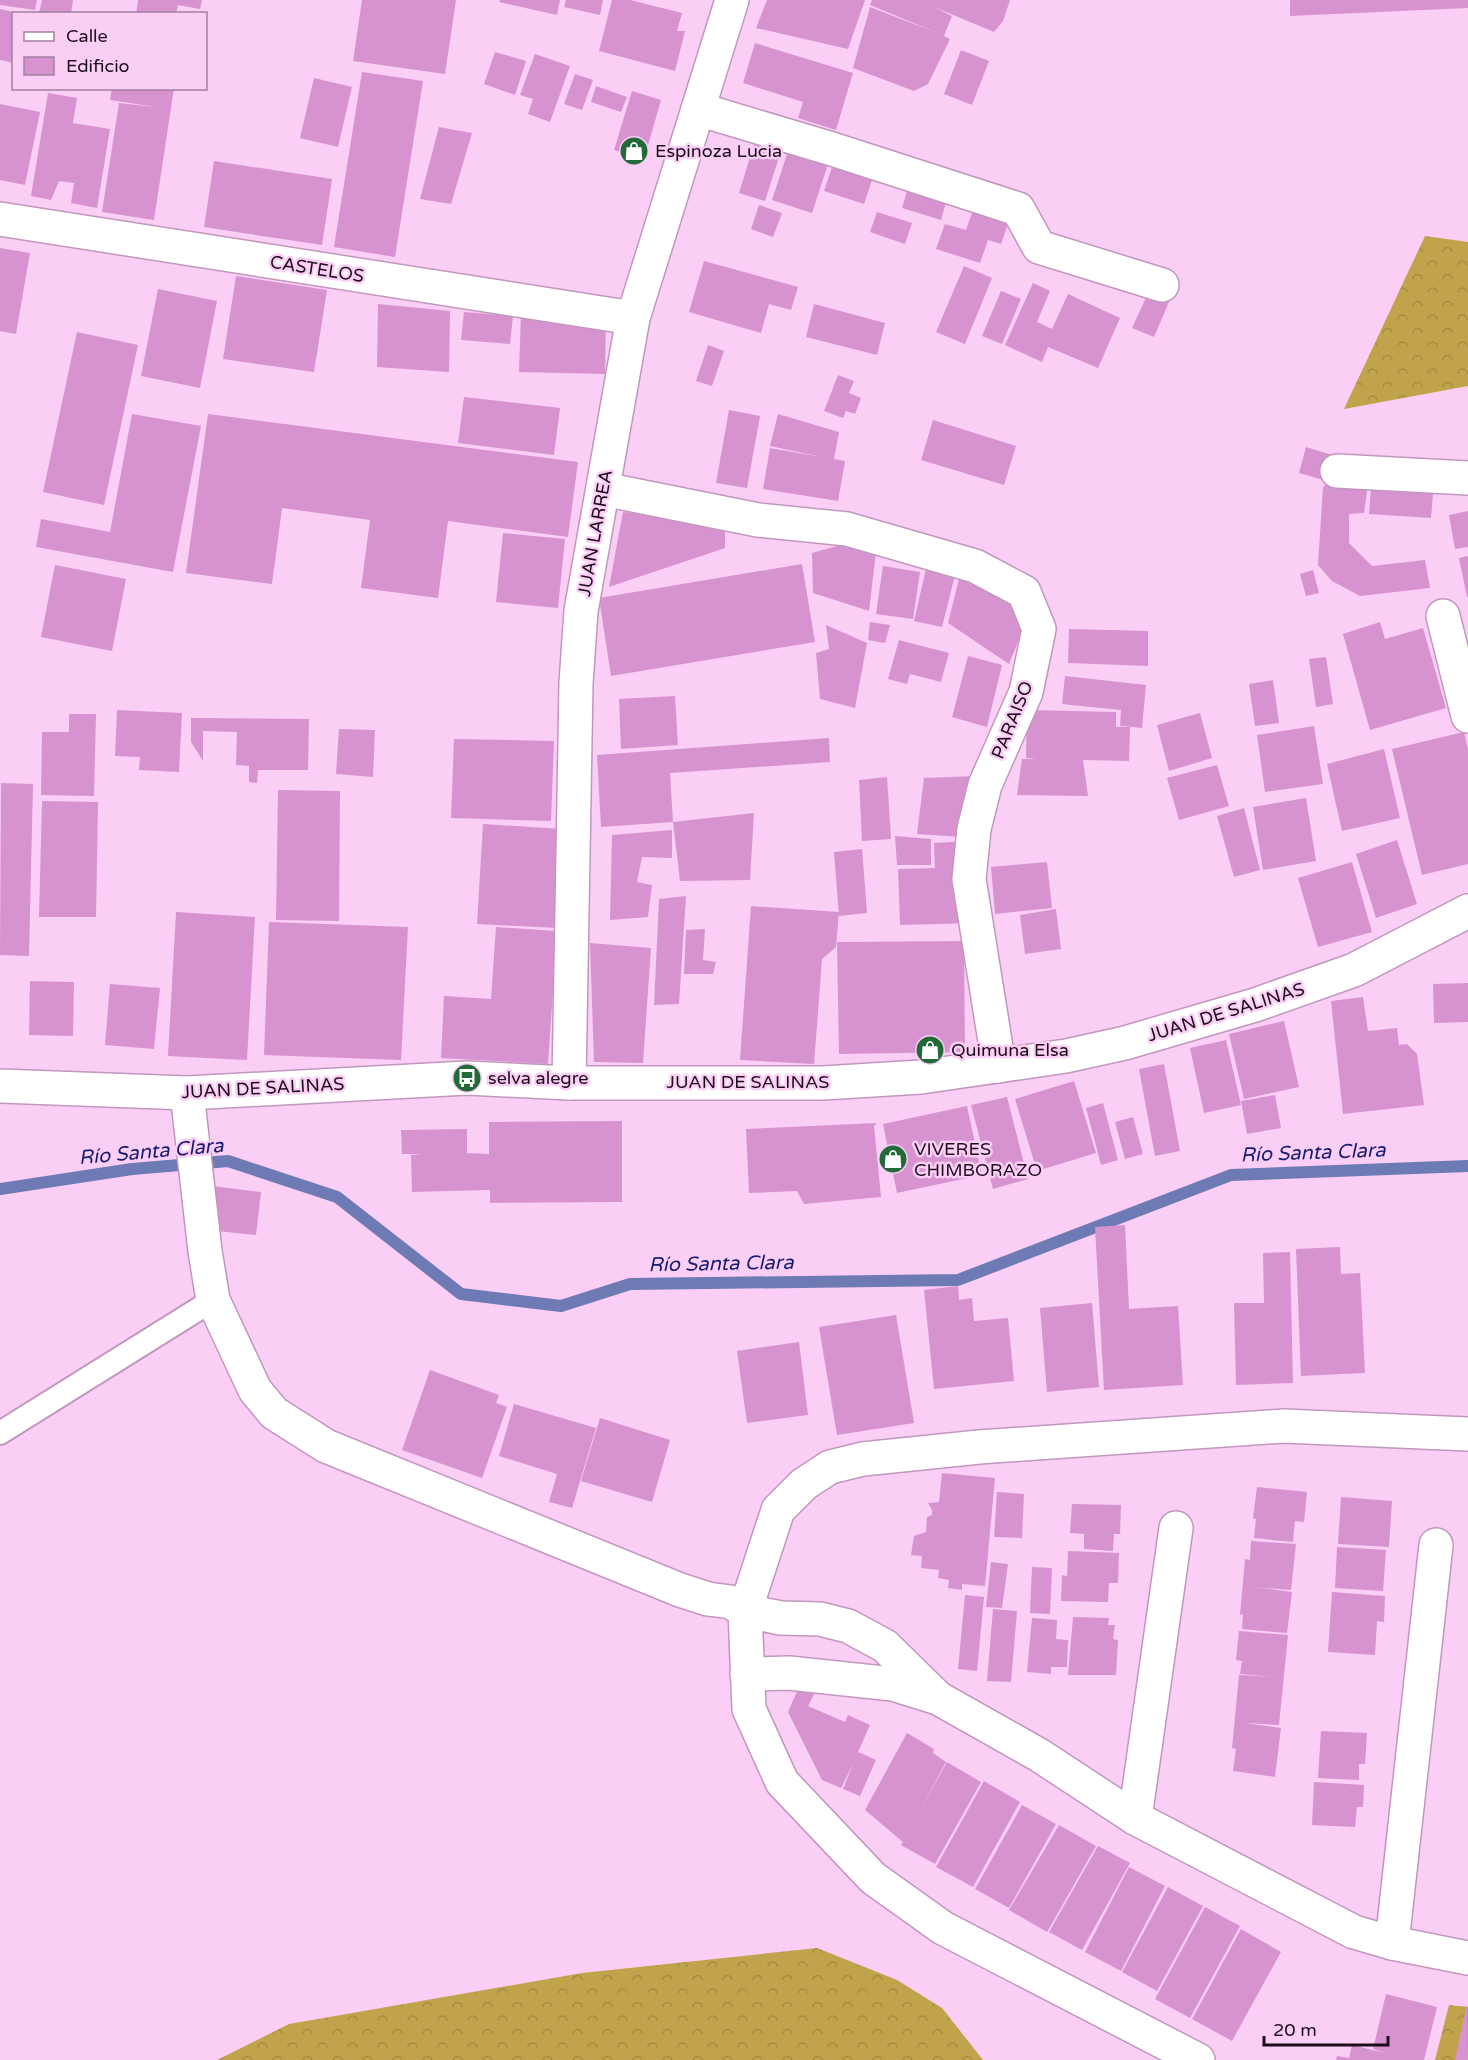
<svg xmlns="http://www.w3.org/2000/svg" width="1468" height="2060" font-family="'Varela Round',sans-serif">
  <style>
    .forest { fill: url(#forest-crowns) }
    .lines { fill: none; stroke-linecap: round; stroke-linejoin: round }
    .stream { stroke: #6e7ab3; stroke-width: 12 }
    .building { fill: #d693d0 }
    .service-casing { stroke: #c297bd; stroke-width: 26 }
    .minor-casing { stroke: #c297bd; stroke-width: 36 }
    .tertiary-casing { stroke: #c297bd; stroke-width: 36 }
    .service { stroke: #fff; stroke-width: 22 }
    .minor { stroke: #fff; stroke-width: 33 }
    .tertiary { stroke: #fff; stroke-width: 33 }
    .labels { text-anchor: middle; stroke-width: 5; stroke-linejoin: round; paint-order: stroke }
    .poi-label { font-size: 18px; fill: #1d0d1b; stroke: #fbcef6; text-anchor: start }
    .street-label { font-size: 18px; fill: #1d0d1b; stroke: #fbcef6 }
    .water-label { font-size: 20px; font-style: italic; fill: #151c71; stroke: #fbcef6 }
  </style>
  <defs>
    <pattern id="forest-crowns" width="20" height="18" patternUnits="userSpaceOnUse" patternTransform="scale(1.5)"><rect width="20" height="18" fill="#c1a34b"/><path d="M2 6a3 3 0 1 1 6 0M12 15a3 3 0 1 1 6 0" fill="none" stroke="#a58b41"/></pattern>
  </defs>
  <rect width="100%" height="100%" fill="#fbcef6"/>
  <!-- forest -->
  <g class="forest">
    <polygon points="1425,236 1468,242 1468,386 1344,409"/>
    <polygon points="817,1948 897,1980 942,2008 983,2060 217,2060 289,2024 582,1973"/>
    <polygon points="1449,2005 1468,2007 1468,2060 1435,2060"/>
  </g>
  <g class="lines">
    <!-- stream -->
    <polyline class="stream" points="0,1189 132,1169 228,1161 337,1197 461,1294 561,1306 630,1284 958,1280 1231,1175 1468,1166"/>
  </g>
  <!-- building -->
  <g class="building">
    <polygon points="0,0 37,0 35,10 0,5"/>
    <polygon points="42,0 73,0 71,14 39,13"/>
    <polygon points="138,0 202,0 200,9 178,5 176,14 136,14"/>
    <polygon points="362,0 456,0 445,74 353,61"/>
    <polygon points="500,0 560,0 557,15 499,2"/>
    <polygon points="566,0 603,0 600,15 564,7"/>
    <polygon points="612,0 630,0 682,13 677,31 685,31 675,71 599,51"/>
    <polygon points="767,0 865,0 848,49 756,28"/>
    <polygon points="872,0 1010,0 1003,21 994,32 934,7 952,16 944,36 950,39 928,84 914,91 853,68 870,7 940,34 870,5"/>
    <polygon points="1290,0 1468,0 1468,8 1290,16"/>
    <polygon points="0,9 14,12 14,63 0,60"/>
    <polygon points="755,43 853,73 836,130 798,118 803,102 743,83"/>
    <polygon points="961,50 989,61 972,105 944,94"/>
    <polygon points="495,52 526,61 515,95 484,84"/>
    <polygon points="535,54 570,66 550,122 528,114 533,99 520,95"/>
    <polygon points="362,72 423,81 395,257 334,247"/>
    <polygon points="575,74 593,80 582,110 564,104"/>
    <polygon points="314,78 352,87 338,147 300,138"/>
    <polygon points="596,86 627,97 621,112 591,102"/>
    <polygon points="112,88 174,88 154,220 102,212 119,103 156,107 110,100"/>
    <polygon points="632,91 661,100 644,159 614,150"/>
    <polygon points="48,93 77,98 73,123 110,129 97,208 71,203 74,183 59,181 51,200 31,196"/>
    <polygon points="0,104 40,112 25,185 0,180"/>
    <polygon points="439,127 472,133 451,204 420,199"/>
    <polygon points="754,144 781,151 765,201 739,193"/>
    <polygon points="789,148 829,161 812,213 772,200"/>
    <polygon points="835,158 875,171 864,204 824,191"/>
    <polygon points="214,161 332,179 322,245 204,227"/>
    <polygon points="910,180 949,192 941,220 902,208"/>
    <polygon points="976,201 1012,212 1001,244 988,240 980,263 936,249 945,224 966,230"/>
    <polygon points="759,205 782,213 773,237 751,229"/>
    <polygon points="877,212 912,223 905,244 870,232"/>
    <polygon points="0,248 30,253 16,334 0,331"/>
    <polygon points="704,261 798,287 791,310 769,304 761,333 689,312"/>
    <polygon points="964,266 992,278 965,344 936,332"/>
    <polygon points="236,276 327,290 314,372 223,359"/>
    <polygon points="1033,283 1050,291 1037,322 1052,329 1068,294 1120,318 1098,368 1048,347 1042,362 1005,345"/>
    <polygon points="158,289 217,301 200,388 141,376"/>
    <polygon points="1001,291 1021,299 1002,344 982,336"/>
    <polygon points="1148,293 1169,302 1154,337 1132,328"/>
    <polygon points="378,304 450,311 449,372 377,367"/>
    <polygon points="814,304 885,323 877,355 806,337"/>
    <polygon points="464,312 513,316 510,344 461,340"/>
    <polygon points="521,313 606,315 605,374 519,372"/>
    <polygon points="77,332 138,345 104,505 43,492"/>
    <polygon points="708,345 724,351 712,386 696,381"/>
    <polygon points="838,375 854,381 849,393 861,398 855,414 846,411 843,418 824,411"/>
    <polygon points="464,397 560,408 554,455 458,443"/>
    <polygon points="729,410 760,416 747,488 716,483"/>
    <polygon points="132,414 201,426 173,572 36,547 41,519 110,532"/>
    <polygon points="208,414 578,462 568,537 448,521 438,598 361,588 370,520 282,508 272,584 186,573"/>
    <polygon points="778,414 839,432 834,459 845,461 838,501 763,489 770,448 822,457 770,446"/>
    <polygon points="933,420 1016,446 1004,485 921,460"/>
    <polygon points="1306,447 1335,456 1327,481 1299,473"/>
    <polygon points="1330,482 1368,484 1364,513 1349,514 1349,543 1372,566 1425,560 1430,588 1360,596 1332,581 1318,565 1323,487"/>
    <polygon points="1371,488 1433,493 1431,518 1369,514"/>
    <polygon points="1468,511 1468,547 1455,549 1449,515"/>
    <polygon points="623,512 725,521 725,548 609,587"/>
    <polygon points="503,533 565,539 558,608 496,602"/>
    <polygon points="862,539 877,544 869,611 813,593 812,553"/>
    <polygon points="1468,556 1468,597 1467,597 1459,558"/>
    <polygon points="802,564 815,642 611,676 599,598"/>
    <polygon points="55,565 126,579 112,651 41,637"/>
    <polygon points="883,566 920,572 913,619 876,614"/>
    <polygon points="926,569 955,575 942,627 914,621"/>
    <polygon points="1313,570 1319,593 1306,596 1300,574"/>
    <polygon points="960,575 1021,611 1024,619 1022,632 1009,664 948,623"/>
    <polygon points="870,622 890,625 885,643 868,640"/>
    <polygon points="1380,622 1385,639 1423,628 1446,708 1370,730 1343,634"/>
    <polygon points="826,625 867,643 855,708 820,699 816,653 829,649"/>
    <polygon points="1069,629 1148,631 1148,666 1068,663"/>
    <polygon points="899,640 949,653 941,682 910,674 907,684 888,679"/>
    <polygon points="968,656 1002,665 987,727 952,717"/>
    <polygon points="1326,657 1333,704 1316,707 1309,659"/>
    <polygon points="1065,676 1146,685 1142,728 1120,726 1121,710 1062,704"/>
    <polygon points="1273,680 1279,723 1255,726 1249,684"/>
    <polygon points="675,696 678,745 621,749 619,699"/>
    <polygon points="117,710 182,713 179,772 139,770 140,757 115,756"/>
    <polygon points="1027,710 1116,712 1116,727 1130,727 1129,761 1083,760 1088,796 1017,795 1022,759 1037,759 1026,758"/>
    <polygon points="1200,713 1212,758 1169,771 1157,725"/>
    <polygon points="69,714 96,714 94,796 41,795 42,732 69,732"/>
    <polygon points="191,718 309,719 308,770 258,770 257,783 249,782 249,766 236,765 237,732 203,731 203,761 191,742"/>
    <polygon points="1314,726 1323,784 1265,792 1257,735"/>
    <polygon points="339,729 375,730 373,777 336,774"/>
    <polygon points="1464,732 1468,749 1468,864 1422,875 1392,749"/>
    <polygon points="829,738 830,762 670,773 673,822 601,827 597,755"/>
    <polygon points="454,739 554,741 551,821 451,818"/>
    <polygon points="1384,749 1400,818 1342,831 1327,764"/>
    <polygon points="1217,765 1229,806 1179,820 1167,778"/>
    <polygon points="975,776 963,837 917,834 924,778"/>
    <polygon points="887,777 891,839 862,841 859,780"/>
    <polygon points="1,783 33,784 29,956 0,955"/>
    <polygon points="278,790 340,791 339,921 276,920"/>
    <polygon points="1306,798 1316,861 1263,870 1253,807"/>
    <polygon points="42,801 98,802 96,917 39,917"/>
    <polygon points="1244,808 1260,870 1234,877 1217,816"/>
    <polygon points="754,813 750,880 680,881 673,822"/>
    <polygon points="483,824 563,829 558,928 477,924"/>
    <polygon points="672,830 672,858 642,857 637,882 652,885 648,917 610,920 612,835"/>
    <polygon points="895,836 931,839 931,865 897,865"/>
    <polygon points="1397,840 1417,904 1376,918 1356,854"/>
    <polygon points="970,841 973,923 900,925 898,869 935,868 934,843"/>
    <polygon points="862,849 867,913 839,916 834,852"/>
    <polygon points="1047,862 1052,908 995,914 991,867"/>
    <polygon points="1352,862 1372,932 1318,947 1298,878"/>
    <polygon points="686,896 679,1004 654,1005 659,899"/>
    <polygon points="751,906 839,912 836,947 822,959 814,1064 740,1060"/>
    <polygon points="1056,909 1061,949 1025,954 1020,915"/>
    <polygon points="176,912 255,917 247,1060 168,1056"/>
    <polygon points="269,922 408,927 401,1060 264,1055"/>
    <polygon points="496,927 557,931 548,1064 441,1058 444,996 491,999"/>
    <polygon points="705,929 703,960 716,962 713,974 684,974 686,930"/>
    <polygon points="964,941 965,1052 839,1054 837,942"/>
    <polygon points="590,943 651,948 643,1063 594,1062"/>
    <polygon points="30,981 74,982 73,1036 29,1035"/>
    <polygon points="1468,983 1468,1022 1434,1023 1433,984"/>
    <polygon points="110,984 160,988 154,1049 105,1045"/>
    <polygon points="1363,997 1368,1031 1397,1028 1399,1045 1407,1044 1417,1054 1424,1105 1343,1114 1331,1001"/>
    <polygon points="1284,1021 1299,1087 1244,1099 1229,1034"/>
    <polygon points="1226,1040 1241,1105 1204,1113 1190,1048"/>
    <polygon points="1164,1064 1180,1151 1155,1156 1139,1069"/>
    <polygon points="1074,1081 1096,1153 1037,1171 1015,1099"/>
    <polygon points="1275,1095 1281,1128 1247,1134 1241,1101"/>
    <polygon points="1007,1097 1028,1179 993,1189 971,1105"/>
    <polygon points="1103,1103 1118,1160 1101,1165 1086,1108"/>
    <polygon points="967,1106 982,1175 897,1193 883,1124"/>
    <polygon points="1133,1117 1143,1154 1125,1159 1115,1122"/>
    <polygon points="622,1121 622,1202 490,1203 490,1190 412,1192 411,1155 422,1154 402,1154 401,1130 467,1129 467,1153 489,1154 489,1122"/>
    <polygon points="877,1123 874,1126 881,1197 804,1204 797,1191 749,1193 746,1129"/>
    <polygon points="212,1186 261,1192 256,1235 207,1230"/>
    <polygon points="1125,1225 1129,1309 1178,1306 1183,1385 1104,1390 1095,1227"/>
    <polygon points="1340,1247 1341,1274 1360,1273 1365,1373 1301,1376 1296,1249"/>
    <polygon points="1290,1252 1293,1383 1236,1385 1234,1303 1264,1303 1263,1253"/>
    <polygon points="958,1286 959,1300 972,1298 974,1321 1008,1318 1014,1381 934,1389 924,1290"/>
    <polygon points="1092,1303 1099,1387 1047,1392 1040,1308"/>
    <polygon points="896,1315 914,1423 837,1435 819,1327"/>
    <polygon points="799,1342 808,1415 747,1423 737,1351"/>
    <polygon points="430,1370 499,1395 496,1403 507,1407 482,1478 402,1450"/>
    <polygon points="514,1404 596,1428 572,1508 549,1502 557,1474 499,1456"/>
    <polygon points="600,1418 670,1440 652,1502 581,1481"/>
    <polygon points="942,1473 995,1478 985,1586 962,1584 962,1590 948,1588 949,1580 938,1578 939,1570 921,1568 922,1556 911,1555 914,1536 926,1532 927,1517 932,1515 932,1510 928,1503 939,1502"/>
    <polygon points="1257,1487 1307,1492 1304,1522 1295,1521 1293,1542 1254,1538 1256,1519 1253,1518"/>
    <polygon points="997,1492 1024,1494 1022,1538 994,1537"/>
    <polygon points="1341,1497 1392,1501 1389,1547 1338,1544"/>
    <polygon points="1072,1504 1121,1505 1120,1534 1114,1534 1113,1551 1084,1549 1084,1534 1070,1533"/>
    <polygon points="1251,1541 1296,1544 1291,1590 1255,1587 1292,1592 1287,1633 1242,1629 1243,1614 1240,1615 1245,1559 1250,1560"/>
    <polygon points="1337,1547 1386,1550 1383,1591 1335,1588"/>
    <polygon points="1068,1551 1119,1553 1118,1583 1109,1583 1108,1602 1061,1601 1062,1575 1067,1576"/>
    <polygon points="991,1562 1008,1564 1002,1608 986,1607"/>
    <polygon points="1032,1567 1052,1568 1050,1614 1030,1613"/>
    <polygon points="1332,1592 1385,1596 1384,1622 1377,1621 1375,1655 1328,1652"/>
    <polygon points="965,1595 984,1597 977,1671 958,1669"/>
    <polygon points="993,1609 1017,1611 1011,1682 987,1681"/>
    <polygon points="1073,1617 1109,1618 1108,1625 1115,1625 1113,1639 1118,1640 1116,1675 1068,1675"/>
    <polygon points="1032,1618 1057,1620 1056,1639 1068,1640 1067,1667 1051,1667 1051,1674 1027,1672"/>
    <polygon points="1239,1631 1288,1635 1279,1725 1245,1723 1281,1728 1275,1777 1233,1771 1236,1749 1232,1748 1239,1675 1275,1677 1240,1674 1242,1661 1236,1660"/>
    <polygon points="799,1687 814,1694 808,1706 845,1722 848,1715 870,1725 858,1752 876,1760 860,1796 843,1789 853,1764 841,1788 822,1780 788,1712"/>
    <polygon points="1321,1731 1367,1733 1365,1764 1359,1764 1359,1780 1318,1778"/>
    <polygon points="907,1733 934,1749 933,1753 946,1762 920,1811 947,1762 981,1782 935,1864 901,1845 903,1842 865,1810"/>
    <polygon points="984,1781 1020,1802 973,1887 936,1867"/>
    <polygon points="1314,1782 1364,1785 1363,1807 1357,1807 1355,1827 1312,1825"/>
    <polygon points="1022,1805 1056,1824 1009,1908 975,1889"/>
    <polygon points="1059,1825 1096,1846 1047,1932 1009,1910"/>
    <polygon points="1098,1846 1130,1863 1082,1950 1049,1932"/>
    <polygon points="1129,1867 1165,1886 1121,1971 1085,1952"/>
    <polygon points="1168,1887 1203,1906 1157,1991 1122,1972"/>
    <polygon points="1205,1907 1240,1926 1190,2018 1155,1999"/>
    <polygon points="1241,1929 1281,1952 1232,2041 1192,2019"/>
    <polygon points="1386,1994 1437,2007 1424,2060 1336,2060 1337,2056 1349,2058 1352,2045 1389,2054 1373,2049"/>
    <polygon points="1467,2004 1468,2060 1455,2060"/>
  </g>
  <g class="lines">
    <!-- service casing -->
    <g class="service-casing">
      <polyline id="service" points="0,1433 213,1300"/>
    </g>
    <!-- minor casing -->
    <g class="minor-casing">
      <g id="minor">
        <polyline points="698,109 832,149 1018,209 1039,247 1162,285"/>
        <polyline points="0,219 633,318"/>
        <polyline points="1337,471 1468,478"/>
        <polyline points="603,489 758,520 847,529 975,566 1024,592 1039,629 1026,692 985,785 974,829 969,879 999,1066"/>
        <polyline points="1443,616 1468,716"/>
        <polyline points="569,1083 576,683 581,611 633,318 732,0"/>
        <polyline points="187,1093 205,1251 213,1300 255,1390 274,1413 326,1446 680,1590 708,1599 731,1602 745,1611 781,1618 820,1619 848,1626 885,1646 938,1698"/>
        <polyline points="747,1674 789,1673 893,1684 938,1698 1039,1755 1135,1818 1354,1932 1392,1943 1468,1958"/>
        <polyline points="1135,1818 1176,1528"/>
        <polyline points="1392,1943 1436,1545"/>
        <polyline points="1198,2060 943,1928 873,1878 782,1782 749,1709 745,1611 778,1510 804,1484 830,1467 863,1459 979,1447 1284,1426 1468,1434"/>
      </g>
    </g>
    <!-- tertiary casing -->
    <g class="tertiary-casing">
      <polyline id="tertiary" points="0,1086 187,1093 467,1078 569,1083 823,1083 921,1077 1066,1056 1125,1043 1255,1005 1354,970 1468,911"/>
    </g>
    <!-- service -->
    <use href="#service" class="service"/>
    <!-- minor -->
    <use href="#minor" class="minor"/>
    <!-- tertiary -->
    <use href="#tertiary" class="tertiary"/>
  </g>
  <!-- icons -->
  <defs>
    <g id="shop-disc" transform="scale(1.5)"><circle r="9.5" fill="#226b39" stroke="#fbcef6"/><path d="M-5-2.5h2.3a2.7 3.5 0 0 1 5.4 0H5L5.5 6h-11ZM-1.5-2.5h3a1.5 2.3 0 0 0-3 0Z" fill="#fff"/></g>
    <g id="bus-disc" transform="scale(1.5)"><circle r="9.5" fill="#226b39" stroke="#fbcef6"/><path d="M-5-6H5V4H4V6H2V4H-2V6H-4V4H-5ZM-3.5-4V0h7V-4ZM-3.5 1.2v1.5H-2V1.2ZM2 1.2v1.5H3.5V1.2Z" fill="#fff"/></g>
  </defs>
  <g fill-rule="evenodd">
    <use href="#shop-disc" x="634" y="151"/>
    <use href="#shop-disc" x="930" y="1050"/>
    <use href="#bus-disc" x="467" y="1078"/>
    <use href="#shop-disc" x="893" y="1159"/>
  </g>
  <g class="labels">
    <!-- poi labels -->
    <g class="poi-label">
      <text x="655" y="157">Espinoza Lucia</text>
      <text x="951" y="1056">Quimuna Elsa</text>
      <text x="488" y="1084">selva alegre</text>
      <text x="914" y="1155">VIVERES<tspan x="914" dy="21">CHIMBORAZO</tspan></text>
    </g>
    <!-- street labels -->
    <g class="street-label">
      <text transform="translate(317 269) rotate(9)" y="6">CASTELOS</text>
      <text transform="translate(595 533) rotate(-80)" y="6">JUAN LARREA</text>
      <text transform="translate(1012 720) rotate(-68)" y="6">PARAISO</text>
      <text transform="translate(1226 1012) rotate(-17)" y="6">JUAN DE SALINAS</text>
      <text x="748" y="1088">JUAN DE SALINAS</text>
      <text transform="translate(263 1088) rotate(-3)" y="6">JUAN DE SALINAS</text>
    </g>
    <!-- water labels -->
    <g class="water-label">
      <text transform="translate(151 1151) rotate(-5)" y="7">Río Santa Clara</text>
      <text transform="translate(1313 1152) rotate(-2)" y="7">Río Santa Clara</text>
      <text transform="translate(721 1263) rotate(-1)" y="7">Río Santa Clara</text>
    </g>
  </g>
  <!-- legend -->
  <rect x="12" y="12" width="195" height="78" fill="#fbcef6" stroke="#a2819e" stroke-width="1.5"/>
  <rect x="24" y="32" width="30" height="9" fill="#ffffff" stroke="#a2819e" stroke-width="1.5"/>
  <text x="66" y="42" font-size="18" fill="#1d0d1b">Calle</text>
  <rect x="24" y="57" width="30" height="18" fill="#d693d0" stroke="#a2819e" stroke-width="1.5"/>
  <text x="66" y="72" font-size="18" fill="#1d0d1b">Edificio</text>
  <!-- scale -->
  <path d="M1264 2036v9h124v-9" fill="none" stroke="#1d0d1b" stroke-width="3"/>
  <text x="1273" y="2036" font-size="18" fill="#1d0d1b" stroke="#fbcef6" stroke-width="4.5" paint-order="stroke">20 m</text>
</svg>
